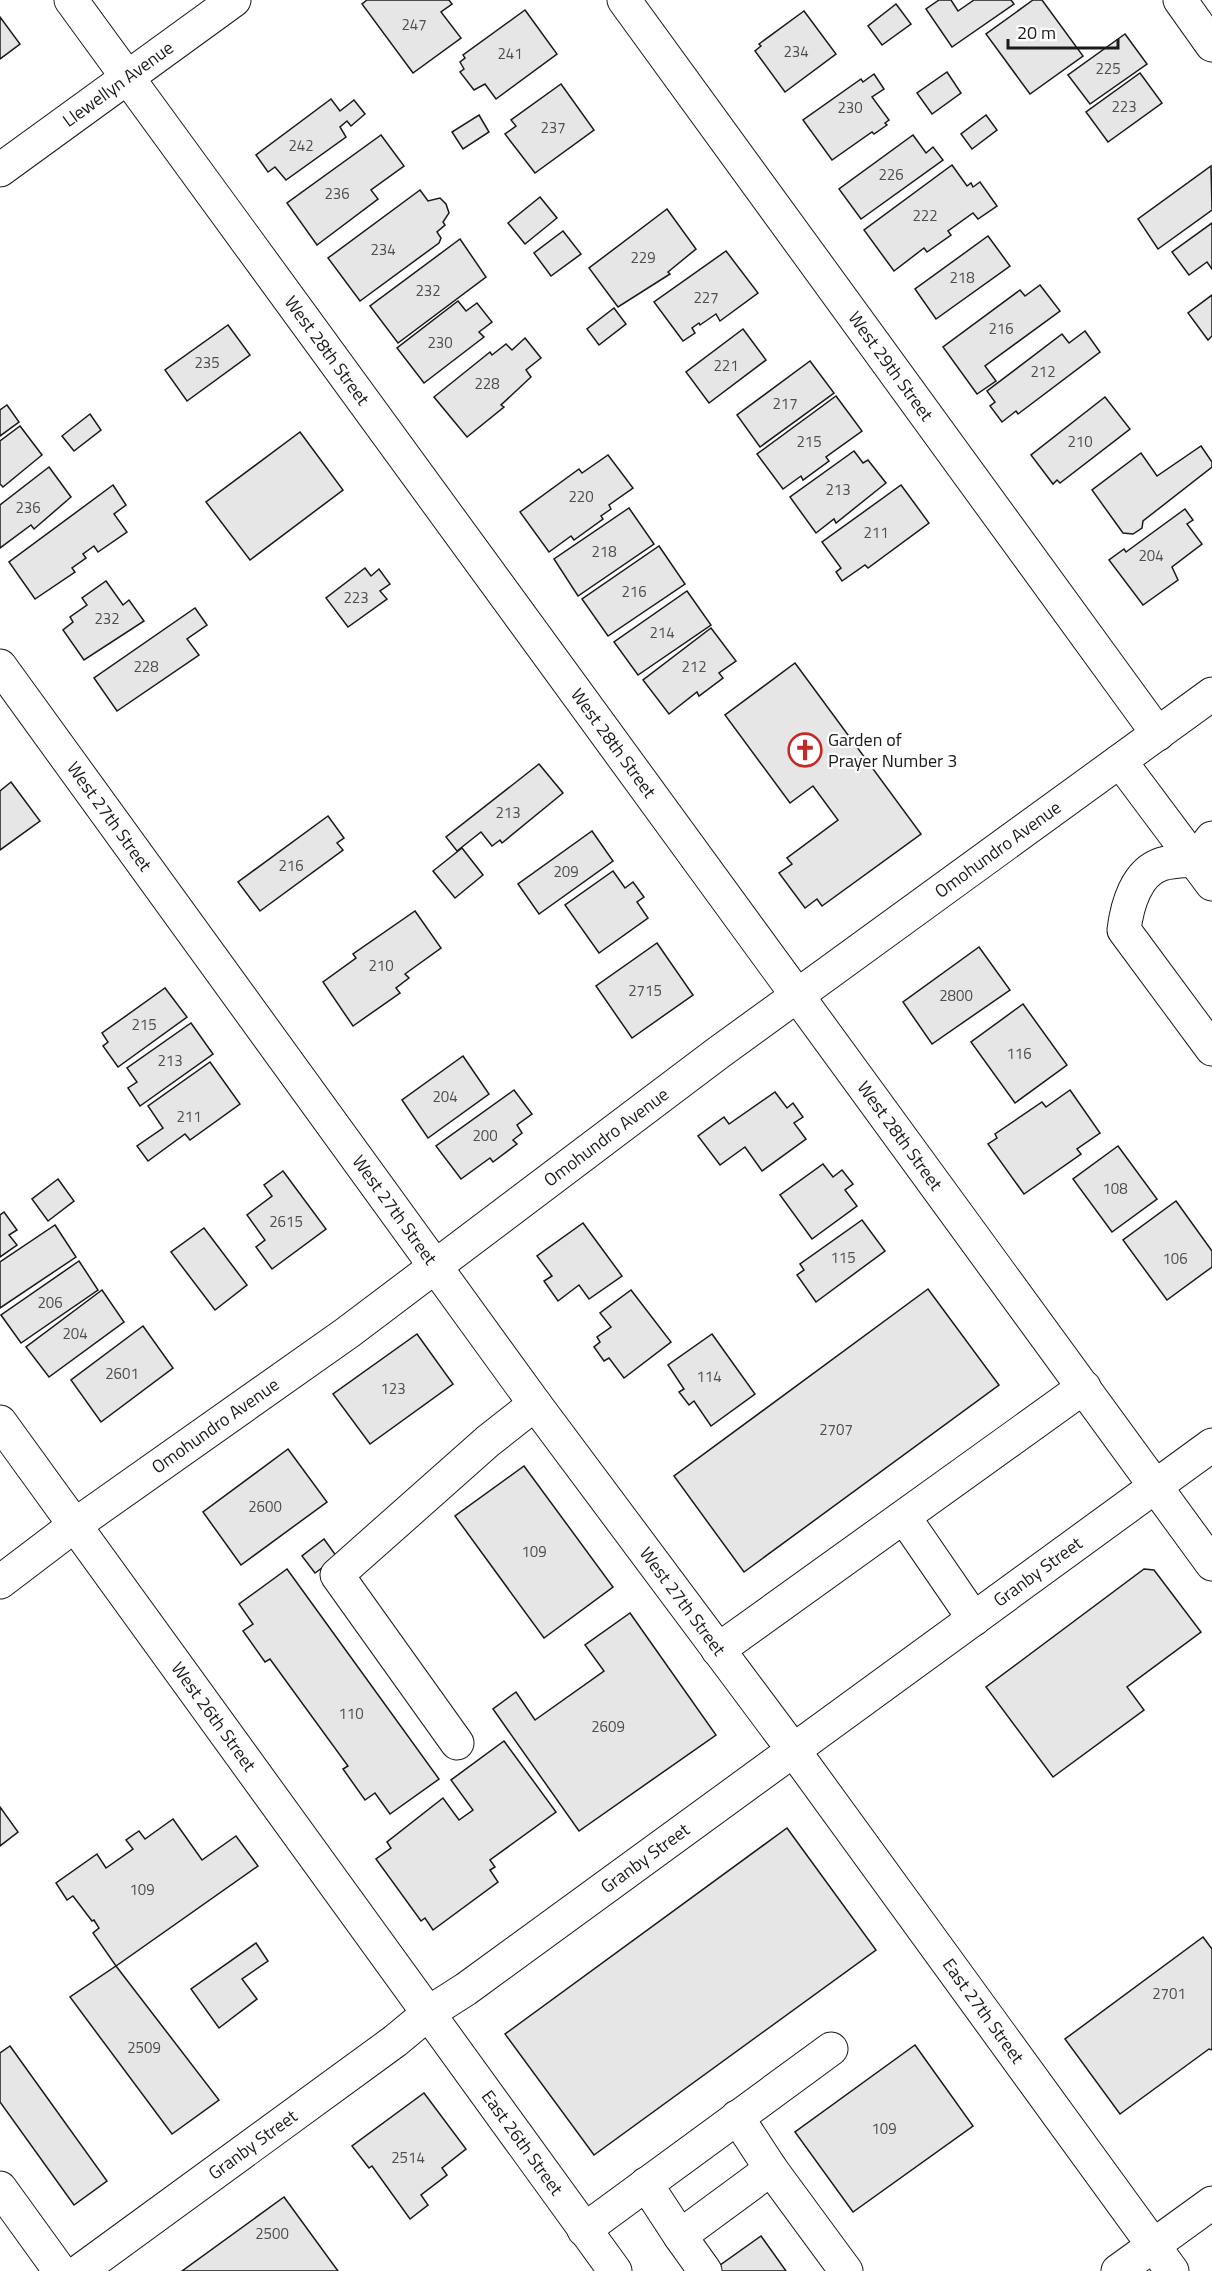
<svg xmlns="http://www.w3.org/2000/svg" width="1212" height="2271" font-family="'Titillium Web',sans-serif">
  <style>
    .building { fill: #e6e6e6; stroke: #1a1a1a; stroke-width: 1.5 }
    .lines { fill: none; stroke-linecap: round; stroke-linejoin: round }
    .minor-casing { stroke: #1a1a1a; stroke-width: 35 }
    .major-casing { stroke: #1a1a1a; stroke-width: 35 }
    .minor { stroke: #fff; stroke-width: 33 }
    .major { stroke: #fff; stroke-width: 33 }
    .labels { text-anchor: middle; stroke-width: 4.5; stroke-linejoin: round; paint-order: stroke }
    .number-label { font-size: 15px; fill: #4d4d4d }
    .street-label { font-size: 18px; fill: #1a1a1a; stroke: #fff }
    .poi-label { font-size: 18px; fill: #1a1a1a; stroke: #fff; text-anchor: start }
  </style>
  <rect width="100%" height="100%" fill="#fff"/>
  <!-- building -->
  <g class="building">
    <polygon points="367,0 449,0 452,4 441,12 461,38 413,73 362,4"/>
    <polygon points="939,0 951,0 958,11 974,0 1011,0 1014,4 952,47 926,9"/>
    <polygon points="1033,0 1042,0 1083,56 1030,94 986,34"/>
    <polygon points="896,4 911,24 882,45 868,26"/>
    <polygon points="525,10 557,54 496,99 485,84 474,90 460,72 464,69 460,62 465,58 463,55"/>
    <polygon points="804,11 836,54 785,92 755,51 761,46 759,44"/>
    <polygon points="0,17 20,44 0,59"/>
    <polygon points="1125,34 1147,64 1090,104 1068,75"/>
    <polygon points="947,72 961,93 932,114 917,93"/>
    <polygon points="1140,73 1162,103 1108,142 1086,112"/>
    <polygon points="874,74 884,89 872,97 889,120 885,123 887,125 874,134 872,132 832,160 803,120 861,79 863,82"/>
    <polygon points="561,84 594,130 535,173 505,134 516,126 511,120"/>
    <polygon points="331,99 340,111 354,100 365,114 351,126 347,121 340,127 346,137 286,180 275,167 268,172 256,155"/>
    <polygon points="479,115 489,132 463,149 452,132"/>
    <polygon points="986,115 997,130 972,149 961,134"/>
    <polygon points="381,135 404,166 371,190 378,199 317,245 287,203"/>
    <polygon points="913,135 926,153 933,147 943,160 861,219 839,189"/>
    <polygon points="952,165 967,186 971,183 973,187 980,182 997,206 978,219 973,213 948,231 951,235 927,252 924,248 894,271 864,230"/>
    <polygon points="1211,166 1212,210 1158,249 1138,219"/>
    <polygon points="420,190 428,201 440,198 446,204 449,213 443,222 445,225 437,232 441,238 439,243 360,301 328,258"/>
    <polygon points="540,197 557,218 525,244 508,223"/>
    <polygon points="667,209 696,249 668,272 670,274 618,307 589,268"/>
    <polygon points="1212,223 1212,269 1207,262 1189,275 1172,252"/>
    <polygon points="563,231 581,254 551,276 534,253"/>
    <polygon points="988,236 1010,266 936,319 915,289"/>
    <polygon points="460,239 486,277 398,343 370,306"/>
    <polygon points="726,251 758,293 720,321 716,314 700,325 699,323 692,328 695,333 683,341 654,302"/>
    <polygon points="1040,285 1060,311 985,366 996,381 977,394 943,347 1020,290 1025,296"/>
    <polygon points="1212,295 1212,336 1208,340 1188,313"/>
    <polygon points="458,301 466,311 477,303 492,322 479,332 484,337 424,383 397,348"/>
    <polygon points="614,308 626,324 599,345 587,329"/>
    <polygon points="228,325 250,355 187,401 165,370"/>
    <polygon points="743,329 766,360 709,403 686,372"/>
    <polygon points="1085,331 1100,352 1018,414 1016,411 1002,422 990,406 995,402 987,391 1062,334 1069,343"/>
    <polygon points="525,338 541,358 526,370 531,377 501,405 504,407 467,437 434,397 490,352 492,355 506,344 512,350"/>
    <polygon points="810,361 834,393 760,447 737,415"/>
    <polygon points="836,396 862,431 826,457 829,461 803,480 801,476 783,489 757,454"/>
    <polygon points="1105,397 1130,429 1060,483 1057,480 1053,484 1031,455"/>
    <polygon points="7,405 19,422 0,436 0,410"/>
    <polygon points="90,414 101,430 74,451 62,436"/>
    <polygon points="20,426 42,455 3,487 0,484 0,441"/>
    <polygon points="300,432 343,490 250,560 206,502"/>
    <polygon points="1201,446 1212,462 1212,467 1143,521 1142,528 1133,534 1123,533 1092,490 1141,453 1157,476"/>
    <polygon points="854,451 863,463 868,460 886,483 836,523 834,519 816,533 790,497"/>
    <polygon points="608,455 633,488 609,505 611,509 601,516 603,519 574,540 571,536 549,552 520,512 579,469 582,473"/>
    <polygon points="49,467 71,497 34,529 31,525 0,548 0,505"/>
    <polygon points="113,485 126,505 114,514 127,532 98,552 94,546 83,554 86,558 72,568 75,572 35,599 9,562"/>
    <polygon points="901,485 929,523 868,568 865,565 842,581 836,572 841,568 822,542"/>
    <polygon points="629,508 654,544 578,596 554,559"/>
    <polygon points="1185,509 1193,520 1187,524 1202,544 1172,567 1178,580 1143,605 1109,560 1124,549 1126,552"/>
    <polygon points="659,546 685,584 608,636 582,599"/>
    <polygon points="365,568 371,576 379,569 390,584 380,591 387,599 348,627 326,598"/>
    <polygon points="106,581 123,605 129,600 144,621 84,660 63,630 73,622 70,617 87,605 82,598"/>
    <polygon points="687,591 711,625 638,675 614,642"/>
    <polygon points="195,608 207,625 187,639 199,655 117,711 94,678"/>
    <polygon points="711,628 736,661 719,673 723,678 699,696 697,692 669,714 643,680"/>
    <polygon points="795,663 921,834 822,906 817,899 805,908 779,873 792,864 787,858 838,820 813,786 790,803 725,715"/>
    <polygon points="539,764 563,793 502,843 500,840 492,846 481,832 457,851 446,837"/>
    <polygon points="11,782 40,821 0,850 0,791"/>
    <polygon points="328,816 344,838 337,843 343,850 260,911 238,882"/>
    <polygon points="592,831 613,861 539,914 518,884"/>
    <polygon points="462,848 483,875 455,898 433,871"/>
    <polygon points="613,871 625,888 633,882 644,897 637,902 648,918 599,953 565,905"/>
    <polygon points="415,911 441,948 405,974 409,978 396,988 400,993 353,1026 323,982 356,958 353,954"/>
    <polygon points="657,943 693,995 632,1038 596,986"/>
    <polygon points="979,947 1010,990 932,1044 903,1002"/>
    <polygon points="165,988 187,1017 118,1067 103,1046 108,1042 102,1033"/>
    <polygon points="1023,1004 1067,1065 1015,1103 971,1042"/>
    <polygon points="191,1023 213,1054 140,1106 128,1088 137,1082 127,1068"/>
    <polygon points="463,1056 489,1094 428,1138 402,1100"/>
    <polygon points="210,1062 240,1104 190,1140 185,1134 148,1161 137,1146 163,1128 148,1106"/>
    <polygon points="514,1090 532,1114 517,1125 522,1133 513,1140 517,1144 493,1162 490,1158 461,1179 436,1146"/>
    <polygon points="1070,1090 1100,1133 1077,1149 1081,1154 1024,1194 988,1144 997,1138 995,1134 1042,1102 1046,1107"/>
    <polygon points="775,1092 787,1108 793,1103 803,1117 794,1123 806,1139 762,1171 745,1147 720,1165 698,1136 724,1117 729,1124"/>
    <polygon points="1118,1146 1157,1199 1112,1232 1073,1179"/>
    <polygon points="823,1164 833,1177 842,1170 853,1184 845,1190 857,1206 812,1239 780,1195"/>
    <polygon points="283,1171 326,1229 272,1269 256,1247 265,1240 247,1215 272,1196 264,1185"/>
    <polygon points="58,1179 74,1201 48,1221 32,1199"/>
    <polygon points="1176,1201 1212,1251 1212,1267 1167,1300 1123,1240"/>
    <polygon points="4,1212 17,1230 9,1235 17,1245 0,1257 0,1215"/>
    <polygon points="862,1220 885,1251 816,1302 797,1275 804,1270 800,1264"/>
    <polygon points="583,1223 622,1276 589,1299 579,1285 558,1301 544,1281 552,1276 537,1256"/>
    <polygon points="55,1225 76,1257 0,1308 0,1262"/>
    <polygon points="204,1228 247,1285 215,1310 171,1252"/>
    <polygon points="79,1261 98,1290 21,1343 1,1315"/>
    <polygon points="928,1289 999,1385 744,1572 674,1476"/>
    <polygon points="102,1290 124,1322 49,1377 26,1347"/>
    <polygon points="631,1290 671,1342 624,1378 609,1358 604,1361 594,1347 600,1342 597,1337 611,1327 600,1313"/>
    <polygon points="143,1326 173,1368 101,1422 71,1380"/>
    <polygon points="417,1334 453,1384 370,1444 333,1394"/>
    <polygon points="712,1334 755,1394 711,1426 694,1401 689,1405 679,1392 684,1389 668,1365"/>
    <polygon points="288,1449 327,1502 241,1565 203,1512"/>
    <polygon points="524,1466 613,1587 544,1638 455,1516"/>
    <polygon points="324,1539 337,1557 315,1573 302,1556"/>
    <polygon points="287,1569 439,1779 390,1814 375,1793 365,1800 343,1769 348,1766 270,1659 265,1662 243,1631 253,1624 239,1604"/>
    <polygon points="1144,1569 1154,1570 1201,1632 1127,1687 1144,1710 1053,1777 986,1687"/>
    <polygon points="630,1613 716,1735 579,1831 493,1709 516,1692 535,1720 604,1671 585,1645"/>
    <polygon points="504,1741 556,1812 490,1860 495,1867 490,1870 498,1882 433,1930 425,1918 421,1921 376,1859 391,1848 387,1842 443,1798 459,1820 473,1810 451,1780"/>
    <polygon points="0,1807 18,1832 0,1846"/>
    <polygon points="173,1819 202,1860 236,1836 258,1866 116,1966 93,1933 99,1928 94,1920 92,1921 73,1896 67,1900 56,1883 97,1854 106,1868 133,1849 126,1840 139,1831 145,1839"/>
    <polygon points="787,1828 876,1950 594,2155 505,2034"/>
    <polygon points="1203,1937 1212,1949 1212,2050 1209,2049 1120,2114 1065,2039"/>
    <polygon points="256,1943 268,1961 242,1979 257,1999 219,2028 191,1989"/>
    <polygon points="116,1966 219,2100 172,2134 70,1997"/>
    <polygon points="915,2045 973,2126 853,2212 795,2132"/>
    <polygon points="10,2046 107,2181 74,2205 0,2102 0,2053"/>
    <polygon points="424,2093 466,2149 442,2168 447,2175 421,2195 428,2205 410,2219 372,2166 369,2168 352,2146"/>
    <polygon points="284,2197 338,2271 182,2271"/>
    <polygon points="761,2236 786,2271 718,2271 716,2268"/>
  </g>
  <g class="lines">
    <!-- minor casing -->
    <g class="minor-casing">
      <g id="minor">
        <path id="s1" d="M71,0L1212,1564"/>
        <path id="s2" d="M624,0L1158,734"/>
        <polyline points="1180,0 1212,45"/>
        <path id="s3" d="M0,170L234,0"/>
        <polyline points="1120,761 1212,884"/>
        <path d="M1212,838L1195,860C1184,861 1172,861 1162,864C1136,872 1127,906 1124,930L1212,1049"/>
        <polyline points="904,1517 974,1619"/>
        <path id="s4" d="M0,1582L75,1525L347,1333L718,1053L1212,694"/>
        <polyline points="718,1650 1084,1387"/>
        <polyline points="457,1743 337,1575 488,1441 535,1404"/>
        <polyline points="737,2117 771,2169"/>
        <polyline points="646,2184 680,2236"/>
        <polyline points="0,2188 60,2271"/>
        <polyline points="584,2230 831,2049"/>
        <path id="s5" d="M80,2271L395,2041L430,2012L466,1989L1212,1445"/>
        <polyline points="705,2271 680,2236 771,2169 846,2271"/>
      </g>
    </g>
    <!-- major casing -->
    <g class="major-casing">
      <g id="major">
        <path id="s6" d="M0,666L535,1404L794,1751L1172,2271"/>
        <path id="s7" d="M0,1422L615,2271"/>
        <polyline points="1118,2271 1212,2203"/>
      </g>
    </g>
    <!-- minor -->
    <use href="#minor" class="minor"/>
    <!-- major -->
    <use href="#major" class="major"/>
  </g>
  <!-- icons -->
  <defs>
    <g id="church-ring" transform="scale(1.725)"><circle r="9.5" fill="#fff" stroke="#c62828" stroke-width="1.5"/><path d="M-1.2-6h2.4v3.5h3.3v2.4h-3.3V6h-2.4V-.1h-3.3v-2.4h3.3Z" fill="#c62828"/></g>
  </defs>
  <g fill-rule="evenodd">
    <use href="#church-ring" x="805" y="750"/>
  </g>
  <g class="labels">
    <!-- number labels -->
    <g class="number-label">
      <text x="414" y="30">247</text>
      <text x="796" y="57">234</text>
      <text x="510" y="59">241</text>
      <text x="1108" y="74">225</text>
      <text x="1124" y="112">223</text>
      <text x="850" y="113">230</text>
      <text x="553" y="133">237</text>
      <text x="301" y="151">242</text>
      <text x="891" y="180">226</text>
      <text x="337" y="199">236</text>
      <text x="925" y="221">222</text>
      <text x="383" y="255">234</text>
      <text x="643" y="263">229</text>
      <text x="962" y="283">218</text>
      <text x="428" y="296">232</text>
      <text x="706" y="303">227</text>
      <text x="1001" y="334">216</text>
      <text x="440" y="348">230</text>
      <text x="207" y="368">235</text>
      <text x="726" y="371">221</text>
      <text x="1043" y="377">212</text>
      <text x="487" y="389">228</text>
      <text x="785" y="409">217</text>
      <text x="809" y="447">215</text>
      <text x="1080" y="447">210</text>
      <text x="838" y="495">213</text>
      <text x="581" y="502">220</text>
      <text x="28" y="513">236</text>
      <text x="876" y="538">211</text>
      <text x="604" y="557">218</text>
      <text x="1151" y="561">204</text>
      <text x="634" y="597">216</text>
      <text x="356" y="603">223</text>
      <text x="107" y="624">232</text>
      <text x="662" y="638">214</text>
      <text x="146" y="672">228</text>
      <text x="694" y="672">212</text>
      <text x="508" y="818">213</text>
      <text x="291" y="871">216</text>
      <text x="566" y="877">209</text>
      <text x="381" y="971">210</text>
      <text x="645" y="996">2715</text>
      <text x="956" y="1001">2800</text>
      <text x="144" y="1030">215</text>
      <text x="1019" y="1059">116</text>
      <text x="170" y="1066">213</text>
      <text x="445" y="1102">204</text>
      <text x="189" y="1122">211</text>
      <text x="485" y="1141">200</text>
      <text x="1115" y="1194">108</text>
      <text x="286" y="1227">2615</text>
      <text x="843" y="1263">115</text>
      <text x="1175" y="1264">106</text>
      <text x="50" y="1308">206</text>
      <text x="75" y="1339">204</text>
      <text x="122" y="1379">2601</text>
      <text x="709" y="1382">114</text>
      <text x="393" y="1394">123</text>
      <text x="836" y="1435">2707</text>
      <text x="265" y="1512">2600</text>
      <text x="534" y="1557">109</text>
      <text x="351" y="1719">110</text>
      <text x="608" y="1732">2609</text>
      <text x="142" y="1895">109</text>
      <text x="1169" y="1999">2701</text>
      <text x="144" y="2053">2509</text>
      <text x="884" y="2134">109</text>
      <text x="408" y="2163">2514</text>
      <text x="272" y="2239">2500</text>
    </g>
    <!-- street labels -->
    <g class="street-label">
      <text dy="6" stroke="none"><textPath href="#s3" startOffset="146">Llewellyn Avenue</textPath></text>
      <text dy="6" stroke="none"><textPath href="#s1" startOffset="434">West 28th Street</textPath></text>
      <text dy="6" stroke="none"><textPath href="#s2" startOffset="453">West 29th Street</textPath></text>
      <text dy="6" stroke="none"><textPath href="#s1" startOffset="920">West 28th Street</textPath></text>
      <text dy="6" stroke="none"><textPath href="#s6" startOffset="186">West 27th Street</textPath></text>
      <text dy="6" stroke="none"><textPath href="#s4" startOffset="1238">Omohundro Avenue</textPath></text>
      <text dy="6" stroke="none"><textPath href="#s1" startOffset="1406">West 28th Street</textPath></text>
      <text dy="6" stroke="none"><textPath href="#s4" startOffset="752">Omohundro Avenue</textPath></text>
      <text dy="6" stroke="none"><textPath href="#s6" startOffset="672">West 27th Street</textPath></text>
      <text dy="6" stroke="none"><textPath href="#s4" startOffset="266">Omohundro Avenue</textPath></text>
      <text dy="6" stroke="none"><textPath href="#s5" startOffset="1186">Granby Street</textPath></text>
      <text dy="6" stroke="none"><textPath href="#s6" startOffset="1158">West 27th Street</textPath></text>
      <text dy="6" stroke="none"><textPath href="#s7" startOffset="364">West 26th Street</textPath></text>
      <text dy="6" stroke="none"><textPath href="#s5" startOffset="700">Granby Street</textPath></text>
      <text dy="6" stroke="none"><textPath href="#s6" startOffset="1666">East 27th Street</textPath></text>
      <text dy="6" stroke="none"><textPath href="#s7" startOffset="890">East 26th Street</textPath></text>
      <text dy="6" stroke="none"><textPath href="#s5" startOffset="214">Granby Street</textPath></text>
    </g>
    <!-- poi labels -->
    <g class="poi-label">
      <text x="828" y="746">Garden of<tspan x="828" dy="21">Prayer Number 3</tspan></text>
    </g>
  </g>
  <!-- scale -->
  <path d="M1008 39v9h110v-9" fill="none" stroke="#1a1a1a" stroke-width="3"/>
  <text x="1017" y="39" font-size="18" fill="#1a1a1a" stroke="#ffffff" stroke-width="4.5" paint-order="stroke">20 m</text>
</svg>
